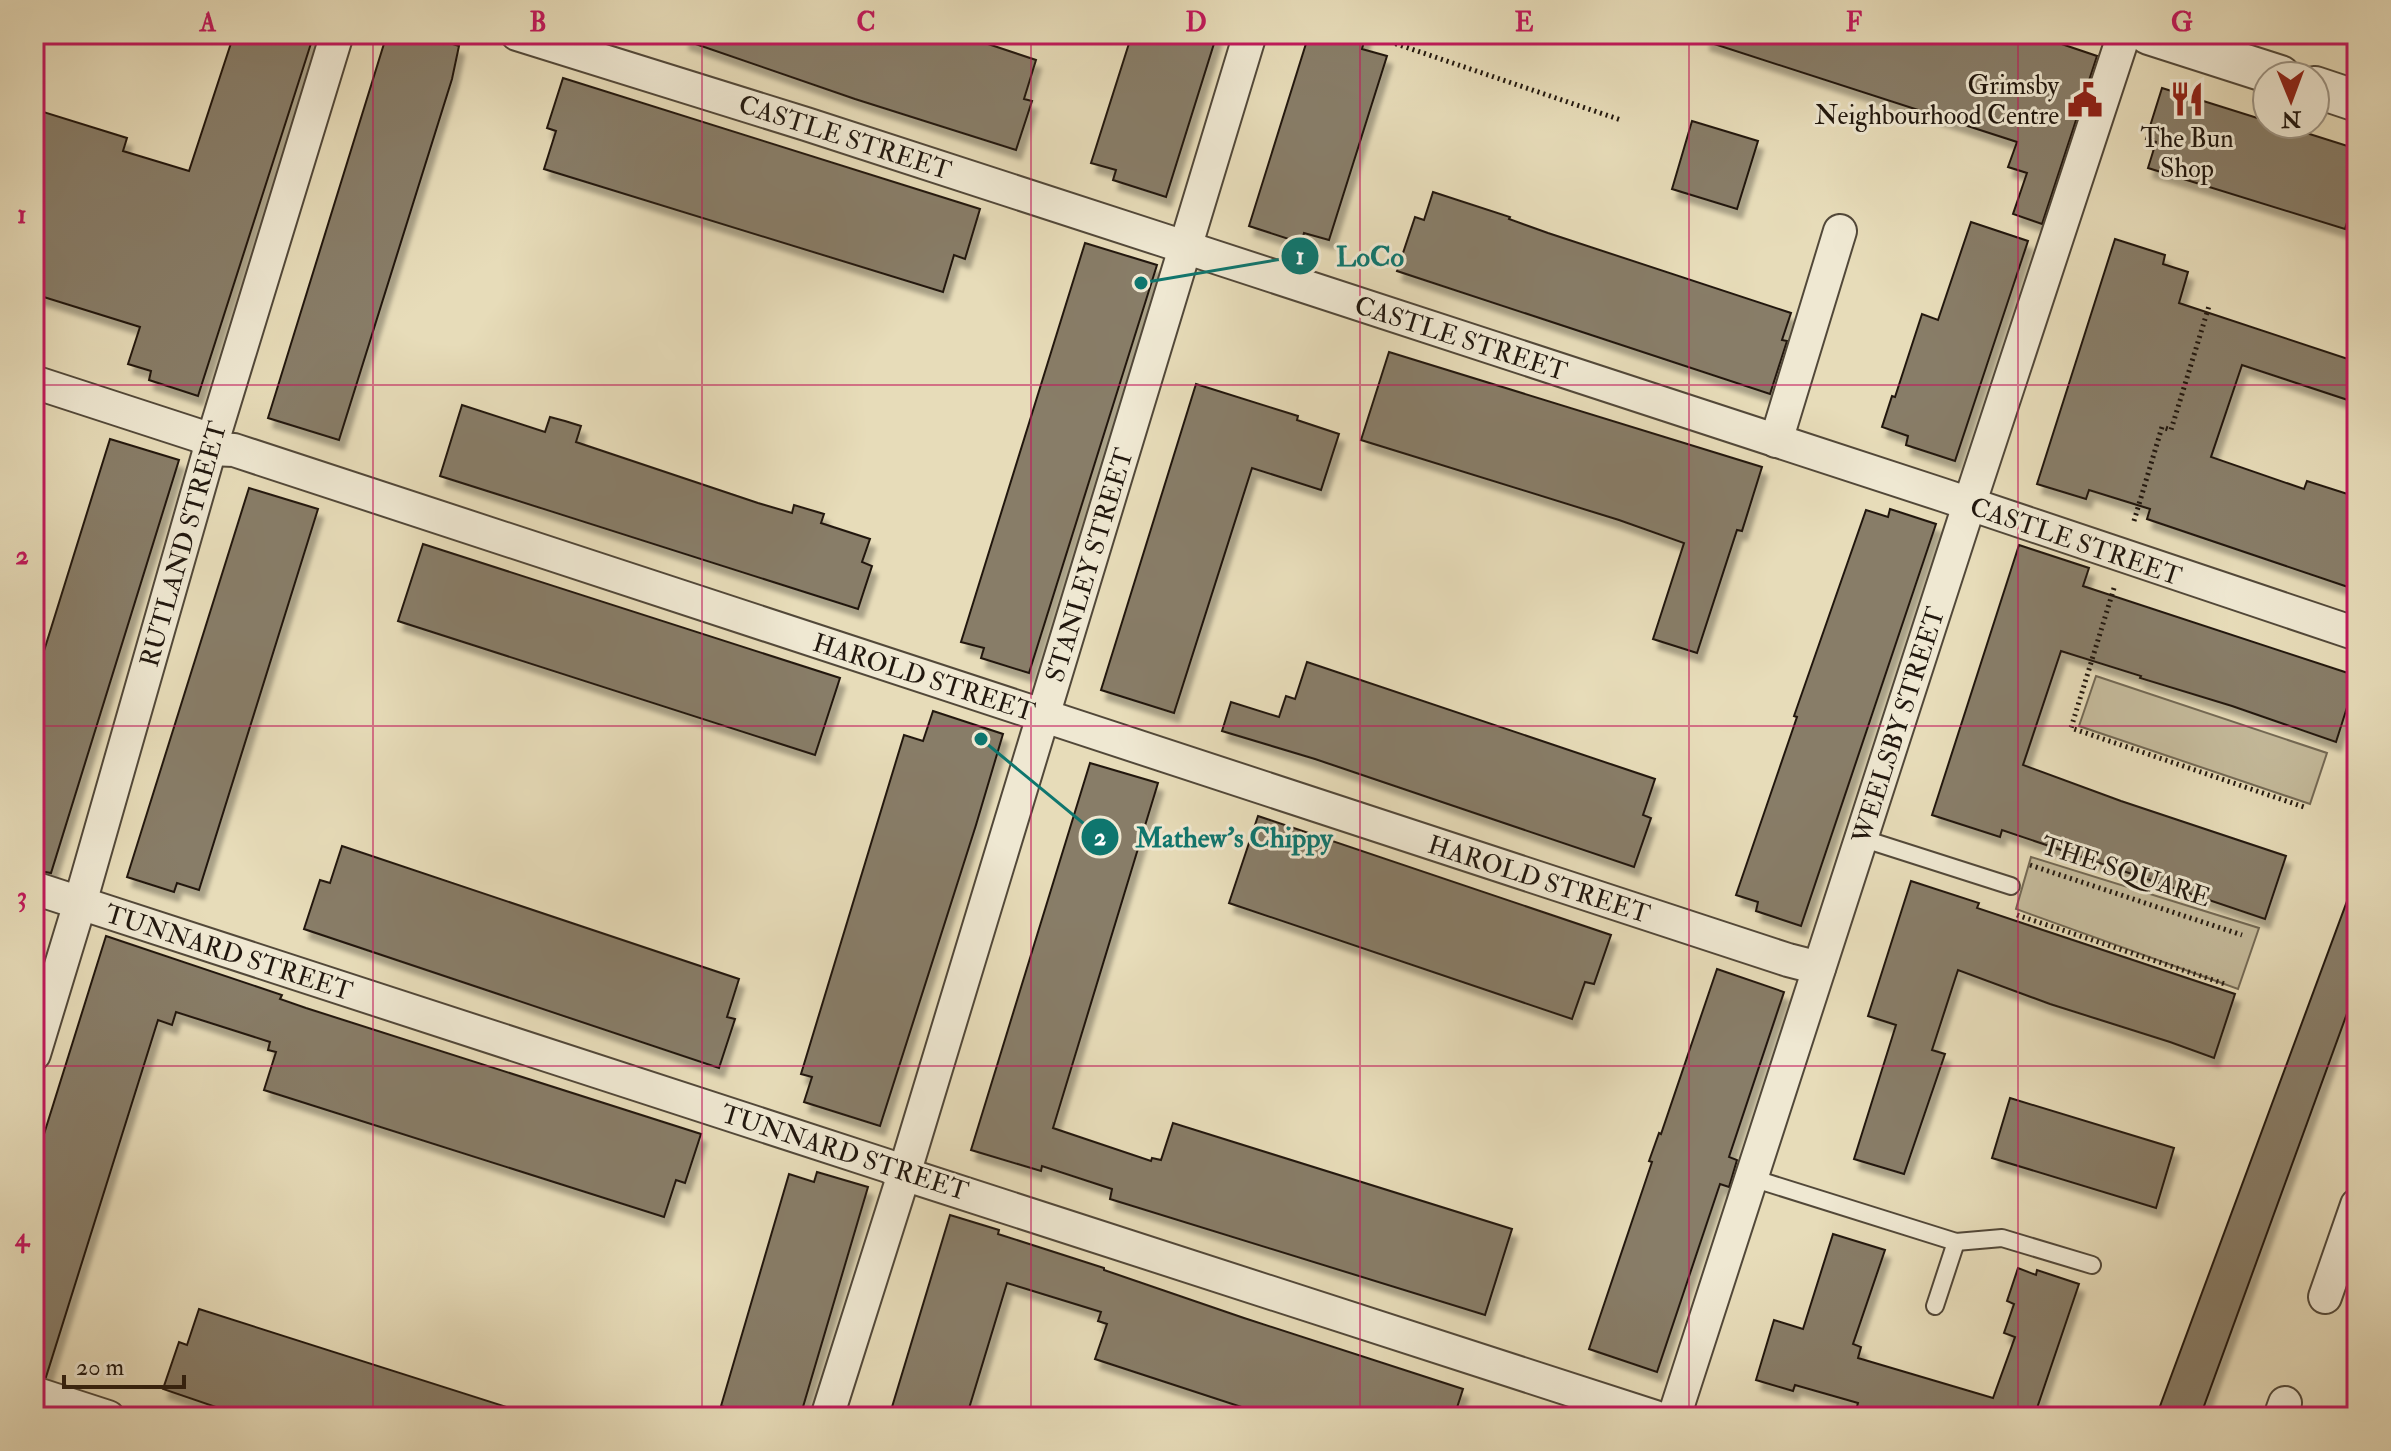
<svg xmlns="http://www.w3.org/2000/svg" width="2391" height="1451" font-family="'IM FELL Double Pica',serif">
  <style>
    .green { fill: #c5bb9c; stroke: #736955; stroke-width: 2 }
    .building { fill: #887d67; stroke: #21170e; stroke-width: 2; filter: url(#shadow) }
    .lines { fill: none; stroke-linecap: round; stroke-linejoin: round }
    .service-casing { stroke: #524839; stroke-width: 20 }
    .minor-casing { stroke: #524839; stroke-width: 36 }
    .tertiary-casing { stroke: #524839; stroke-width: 44 }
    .path { stroke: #21170e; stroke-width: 5; stroke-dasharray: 2 4; stroke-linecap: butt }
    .service { stroke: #efe8d2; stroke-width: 16 }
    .minor { stroke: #efe8d2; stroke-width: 32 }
    .tertiary { stroke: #efe8d2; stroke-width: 40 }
    .grid { fill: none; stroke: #c2185b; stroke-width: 2; stroke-opacity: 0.55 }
    .labels { text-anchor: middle; stroke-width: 6; stroke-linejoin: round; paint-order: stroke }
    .poi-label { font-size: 26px; fill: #21170e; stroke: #efe8d2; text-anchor: end }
    .street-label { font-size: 26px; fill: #21170e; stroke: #efe8d2 }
    .leader { fill: none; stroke: #0f766e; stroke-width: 3 }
    .callout-dot { fill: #0f766e; stroke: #efe8d2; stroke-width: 3 }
    .mark-label { font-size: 24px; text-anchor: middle; font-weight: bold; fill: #fff }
    .callout-label { font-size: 28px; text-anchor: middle; font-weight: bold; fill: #0f766e; stroke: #efe8d2; stroke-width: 6; stroke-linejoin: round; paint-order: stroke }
    .neatline { fill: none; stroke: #c2185b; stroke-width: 3 }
    .grid-label { font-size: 26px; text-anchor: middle; font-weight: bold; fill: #c2185b }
  </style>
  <defs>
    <filter id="shadow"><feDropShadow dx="5" dy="9" stdDeviation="2" flood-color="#0004"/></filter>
  </defs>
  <rect width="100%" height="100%" fill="#e7dcb9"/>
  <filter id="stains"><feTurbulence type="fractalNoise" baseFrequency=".0025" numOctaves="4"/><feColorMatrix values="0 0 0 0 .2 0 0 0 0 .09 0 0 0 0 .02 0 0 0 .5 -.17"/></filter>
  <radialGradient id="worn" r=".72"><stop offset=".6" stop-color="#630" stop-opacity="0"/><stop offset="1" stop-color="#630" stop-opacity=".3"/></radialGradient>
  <!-- green -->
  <g class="green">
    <polygon points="2096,676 2327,753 2310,804 2079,726"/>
    <polygon points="2031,857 2259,928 2238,989 2016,909"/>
  </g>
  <!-- building -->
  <g class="building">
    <polygon points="234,34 314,34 198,396 149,380 151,371 128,364 140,327 34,294 34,109 127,138 123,151 189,171"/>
    <polygon points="387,34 421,34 459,46 452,79 339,440 268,418"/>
    <polygon points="685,34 958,34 1036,60 1024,99 1032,101 1016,150 855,99 684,40"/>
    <polygon points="1132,34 1217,34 1166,197 1113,180 1116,170 1091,163"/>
    <polygon points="1309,34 1366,34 1362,49 1387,56 1329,240 1304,233 1301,243 1249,226"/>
    <polygon points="1706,34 2032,34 2097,56 2042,224 2013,214 2027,173 2008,167 2017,142 1705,41"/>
    <polygon points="563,78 980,209 965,259 954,255 943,292 544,169 556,131 547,128"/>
    <polygon points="2162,88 2267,121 2267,124 2278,124 2357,149 2357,190 2345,229 2148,168 2156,142 2146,139"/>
    <polygon points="1692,121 1758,141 1737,209 1672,189"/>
    <polygon points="1433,192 1510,217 1509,219 1548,233 1791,313 1782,340 1787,341 1770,394 1397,271 1415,217 1424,220"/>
    <polygon points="1971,222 2028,241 1955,461 1906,445 1908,436 1882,427 1892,396 1895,397 1922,314 1938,320"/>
    <polygon points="2115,239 2165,255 2163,264 2188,272 2179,303 2357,362 2357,403 2242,365 2211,457 2304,489 2307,481 2357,497 2357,590 2147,519 2150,509 2089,490 2086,499 2037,484"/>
    <polygon points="1085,243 1157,265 1029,673 981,658 984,648 961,642"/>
    <polygon points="1389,352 1762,467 1742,531 1737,530 1697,653 1653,639 1684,543 1619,520 1361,440"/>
    <polygon points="1196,384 1298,416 1297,420 1339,434 1321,490 1252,468 1174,713 1101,690"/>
    <polygon points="462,405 545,432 550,417 565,421 581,426 576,442 758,503 792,513 794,505 824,514 821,523 870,539 862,562 872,566 858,609 440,476"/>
    <polygon points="110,439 179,460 51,873 34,870 34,683"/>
    <polygon points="249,488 318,509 199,890 177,883 174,892 127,877"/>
    <polygon points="1890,509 1936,524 1801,926 1756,911 1758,902 1736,895 1797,717 1794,716 1866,510 1888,517"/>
    <polygon points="423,544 840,678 815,755 398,621"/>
    <polygon points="2019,545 2089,568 2083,586 2357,676 2336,742 2232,706 2140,678 2141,676 2061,651 2023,765 2121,801 2286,856 2265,919 2002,830 2000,837 1932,815"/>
    <polygon points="1307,662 1655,779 1643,815 1651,818 1634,867 1315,759 1222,731 1231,702 1279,717 1286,696 1295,699"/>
    <polygon points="933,711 1003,734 976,825 880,1126 804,1102 812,1077 801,1074 904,735 923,741"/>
    <polygon points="1090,763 1158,783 1053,1128 1151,1161 1152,1158 1161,1160 1173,1123 1512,1229 1485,1315 1110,1199 1112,1189 1042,1166 1041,1171 971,1150"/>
    <polygon points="1258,816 1611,935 1594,984 1585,982 1572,1019 1229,903"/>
    <polygon points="342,846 739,979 727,1017 735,1019 719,1068 304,929 320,880 330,883"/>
    <polygon points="1911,881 1979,903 1977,908 2235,994 2214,1058 2170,1042 2050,1004 1958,970 1932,1050 1945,1054 1904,1174 1854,1159 1896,1025 1868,1016"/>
    <polygon points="2353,885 2357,886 2357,986 2200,1417 2156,1417"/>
    <polygon points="106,936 282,995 280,999 306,1008 701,1134 685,1183 676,1180 664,1217 264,1090 276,1052 268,1050 270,1042 176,1012 172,1025 158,1020 46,1377 34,1375 34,1166"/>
    <polygon points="1717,969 1784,992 1729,1157 1737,1160 1729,1187 1720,1184 1657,1372 1589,1349 1652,1162 1649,1161 1659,1133 1661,1134"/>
    <polygon points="2010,1098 2174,1148 2156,1208 1992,1158"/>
    <polygon points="817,1172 868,1187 800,1417 758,1417 721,1406 789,1174 814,1182"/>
    <polygon points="950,1215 999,1230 998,1234 1104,1268 1104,1270 1244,1318 1463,1389 1454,1417 1272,1417 1095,1359 1107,1324 1098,1321 1101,1312 1007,1283 967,1415 944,1408 941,1417 889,1417"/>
    <polygon points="1833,1234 1885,1250 1853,1344 1861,1347 1858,1358 1993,1398 2015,1337 2004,1333 2014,1304 2007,1301 2018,1268 2036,1275 2037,1270 2079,1284 2034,1417 1854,1417 1858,1403 1795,1385 1793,1391 1756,1380 1774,1320 1803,1329"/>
    <polygon points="199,1309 516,1410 515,1417 245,1417 163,1389 179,1342 187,1345"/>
  </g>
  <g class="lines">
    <!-- service casing -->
    <g class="service-casing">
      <g id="service">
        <polyline points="1861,838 2011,886"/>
        <polyline points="1752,1178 1956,1242 1935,1306"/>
        <polyline points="1956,1242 2002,1238 2092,1265"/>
      </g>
    </g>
    <!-- minor casing -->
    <g class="minor-casing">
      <g id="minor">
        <polyline points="517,34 806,124 1163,240 1943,495 2357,634"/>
        <polyline points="34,382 203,437 210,449 234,450 1788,960 1819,968"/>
        <polyline points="1776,441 1840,231"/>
        <polyline points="34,888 888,1166 904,1174 1655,1417"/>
        <polyline points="34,1054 80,903 210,449 337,34"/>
        <polyline points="2325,1297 2357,1205"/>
        <polyline points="34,1393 108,1417"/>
        <polyline points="827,1417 904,1174 1250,34"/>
        <polyline points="1674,1417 1969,505 2124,34"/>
        <polyline points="2280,1417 2285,1403"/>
      </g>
    </g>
    <!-- tertiary casing -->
    <g class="tertiary-casing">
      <g id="tertiary">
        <polyline points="2149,34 2280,76"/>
        <polyline points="2315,87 2357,101"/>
      </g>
    </g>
    <!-- path -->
    <g class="path">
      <polyline points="1367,34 1621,120"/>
      <polyline points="2134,521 2162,427 2171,430 2209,306"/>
      <polyline points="2114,588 2071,728 2307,808"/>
      <polyline points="2030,865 2242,935"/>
      <polyline points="2017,915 2225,984"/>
    </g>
    <!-- service -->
    <use href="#service" class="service"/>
    <!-- minor -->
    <use href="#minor" class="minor"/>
    <!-- tertiary -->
    <use href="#tertiary" class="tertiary"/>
  </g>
  <!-- grid -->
  <path class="grid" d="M373,34V1417M702,34V1417M1031,34V1417M1360,34V1417M1689,34V1417M2018,34V1417M34,385H2357M34,726H2357M34,1066H2357"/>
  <!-- icons -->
  <defs>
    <g id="restaurant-bare" transform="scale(2.76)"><path d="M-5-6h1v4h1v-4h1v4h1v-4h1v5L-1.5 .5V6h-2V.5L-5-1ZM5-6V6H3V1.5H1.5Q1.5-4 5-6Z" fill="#8f2418" stroke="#efe8d2" stroke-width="2.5" paint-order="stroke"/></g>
    <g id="civic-bare" transform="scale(2.76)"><path d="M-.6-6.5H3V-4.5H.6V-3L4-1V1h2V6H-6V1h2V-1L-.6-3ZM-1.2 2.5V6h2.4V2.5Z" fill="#8f2418" stroke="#efe8d2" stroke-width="2.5" paint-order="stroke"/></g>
  </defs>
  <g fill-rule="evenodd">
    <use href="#restaurant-bare" x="2187" y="99"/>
    <use href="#civic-bare" x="2085" y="100"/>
  </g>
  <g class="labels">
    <!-- poi labels -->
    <g class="poi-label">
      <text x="2059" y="94">Grimsby<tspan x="2059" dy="30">Neighbourhood Centre</tspan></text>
      <text x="2187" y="147" text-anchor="middle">The Bun<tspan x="2187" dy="30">Shop</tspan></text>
    </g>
    <!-- street labels -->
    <g class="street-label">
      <text transform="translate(845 137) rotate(18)" y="9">CASTLE STREET</text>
      <text transform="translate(1461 338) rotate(18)" y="9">CASTLE STREET</text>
      <text transform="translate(2076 541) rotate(19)" y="9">CASTLE STREET</text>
      <text transform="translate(183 544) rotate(-74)" y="9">RUTLAND STREET</text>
      <text transform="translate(1089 565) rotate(-73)" y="9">STANLEY STREET</text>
      <text transform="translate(924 677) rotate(18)" y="9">HAROLD STREET</text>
      <text transform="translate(1898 725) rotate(-72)" y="9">WEELSBY STREET</text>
      <text transform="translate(2126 871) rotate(18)" y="9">THE SQUARE</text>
      <text transform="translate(1539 879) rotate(18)" y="9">HAROLD STREET</text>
      <text transform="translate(229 952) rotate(18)" y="9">TUNNARD STREET</text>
      <text transform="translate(845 1152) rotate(18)" y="9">TUNNARD STREET</text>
    </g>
  </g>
  <!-- callouts -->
  <path class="leader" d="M1141 283L1300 256M981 739L1100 837"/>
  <g class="callout-dot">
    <circle cx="1141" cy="283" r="8"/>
    <circle cx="981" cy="739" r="8"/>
    <circle cx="1300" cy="256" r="20"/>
    <circle cx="1100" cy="837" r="20"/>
  </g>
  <g class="mark-label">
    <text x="1300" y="264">1</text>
    <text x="1100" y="845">2</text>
  </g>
  <g class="callout-label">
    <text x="1370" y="266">LoCo</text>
    <text x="1234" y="847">Mathew's Chippy</text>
  </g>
  <!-- margin -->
  <rect width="2391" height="1451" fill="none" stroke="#e7dcb9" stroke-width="88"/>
  <!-- north arrow -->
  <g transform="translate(2291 100) rotate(179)"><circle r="38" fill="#efe8d2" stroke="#9d9484" stroke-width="2"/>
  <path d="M0-6L14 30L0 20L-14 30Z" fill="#8f2418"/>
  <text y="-12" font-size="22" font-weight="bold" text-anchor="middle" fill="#21170e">N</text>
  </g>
  <!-- scale -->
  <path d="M64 1375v12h120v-12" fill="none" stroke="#21170e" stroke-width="4"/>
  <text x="76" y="1375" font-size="24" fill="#21170e" stroke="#efe8d2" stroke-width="6" paint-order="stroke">20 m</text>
  <rect x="44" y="44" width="2303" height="1363" class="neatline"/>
  <g class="grid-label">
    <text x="208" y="31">A</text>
    <text x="538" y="31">B</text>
    <text x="866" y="31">C</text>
    <text x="1196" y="31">D</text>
    <text x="1524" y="31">E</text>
    <text x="1854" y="31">F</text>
    <text x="2182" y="31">G</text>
    <text x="22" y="223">1</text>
    <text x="22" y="564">2</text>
    <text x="22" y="905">3</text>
    <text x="22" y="1246">4</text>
  </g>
  <rect width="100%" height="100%" filter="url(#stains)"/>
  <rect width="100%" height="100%" fill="url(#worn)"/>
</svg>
